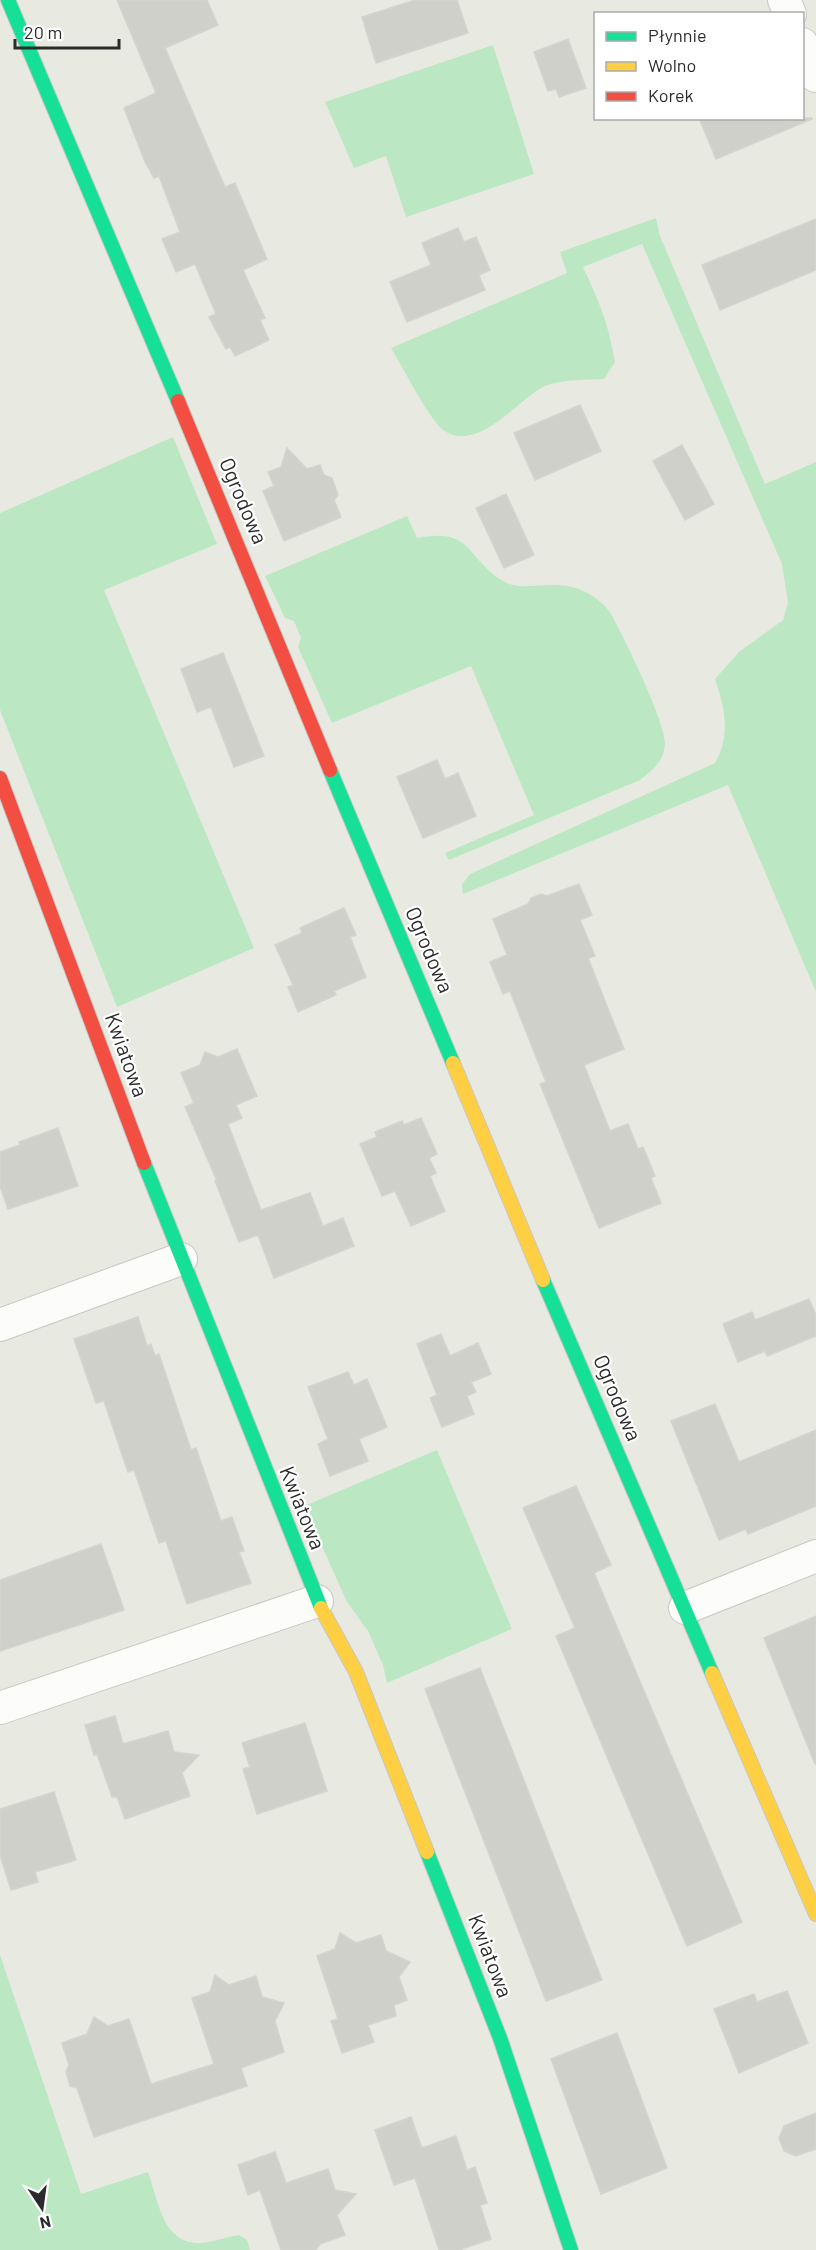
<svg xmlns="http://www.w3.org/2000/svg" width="816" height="2250" font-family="Barlow,sans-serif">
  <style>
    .green { fill: #bbe8c3 }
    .building { fill: #cfd0ca; stroke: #d3d5cd; stroke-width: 1.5 }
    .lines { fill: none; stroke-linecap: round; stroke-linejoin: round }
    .street-casing { stroke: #c7c7c6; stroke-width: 34 }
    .fast-casing { stroke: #c7c7c6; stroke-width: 16 }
    .slow-casing { stroke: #c7c7c6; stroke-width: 16 }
    .jam-casing { stroke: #c7c7c6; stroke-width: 16 }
    .street { stroke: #fcfcfa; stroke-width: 32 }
    .fast { stroke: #16e098; stroke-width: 14 }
    .slow { stroke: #ffcf43; stroke-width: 14 }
    .jam { stroke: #f24e42; stroke-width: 14 }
    .labels { text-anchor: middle; stroke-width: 4.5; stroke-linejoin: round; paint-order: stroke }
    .street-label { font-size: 21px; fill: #2b2b2b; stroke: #fff }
  </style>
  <rect width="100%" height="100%" fill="#e8eae1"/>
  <!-- green -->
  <g class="green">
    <polygon points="493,45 534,174 406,217 386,156 354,168 325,102"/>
    <path d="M656,218L660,236L765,484L816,462V992L728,785L463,894L462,884L470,874L715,763C731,734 725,709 715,679L739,652L783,620L788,603L782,564L642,244L583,267C599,301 609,325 615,362L604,379C585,380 558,379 541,388C516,403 475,454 443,430C428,418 403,367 391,348L567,273L560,252Z"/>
    <polygon points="173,437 217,544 104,590 254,948 117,1007 0,710 0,513"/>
    <path d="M407,516L417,538C474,527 464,557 503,581C526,595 558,574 591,595C598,599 607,607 611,614C623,635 666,723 665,744C664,761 653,770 640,780L449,860L445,853L534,815L471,666L332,723L298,647L301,638L294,621L285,618L265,576Z"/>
    <polygon points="437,1450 512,1629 387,1683 383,1665 368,1631 347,1602 304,1506"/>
    <path d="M0,1955L81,2194L148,2172C158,2199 162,2242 198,2243C212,2243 225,2237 239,2235L247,2240L250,2250H0Z"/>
  </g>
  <!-- building -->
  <g class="building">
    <polygon points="117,0 207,0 218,25 165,48 225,187 235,183 267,259 243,270 265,318 260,320 269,340 235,356 230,347 226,349 209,317 216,314 195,264 176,272 162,239 180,232 159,176 154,178 145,162 124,108 156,93"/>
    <polygon points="415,0 457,0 468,33 376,63 362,17"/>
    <polygon points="568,39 586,88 559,97 556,89 548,91 534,52"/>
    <polygon points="699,118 812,118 812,119 716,159"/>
    <polygon points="816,219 816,270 720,310 702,265"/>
    <polygon points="458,228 464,242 476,237 490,270 479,275 485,290 407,322 390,282 431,265 422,243"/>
    <polygon points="580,405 601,451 535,480 514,433"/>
    <polygon points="682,445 714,504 685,520 653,461"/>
    <polygon points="287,448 307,469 320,465 324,475 332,478 338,495 334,500 341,517 284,541 263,491 274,486 268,472 281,467"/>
    <polygon points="506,494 534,555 504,568 476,508"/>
    <polygon points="223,653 264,756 234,767 211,707 197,712 181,669"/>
    <polygon points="437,760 445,779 458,773 476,816 423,838 397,777"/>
    <polygon points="579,884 592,915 580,920 595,956 588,958 624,1049 584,1065 610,1131 628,1124 638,1149 643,1147 655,1176 651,1178 661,1203 599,1228 540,1084 546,1082 510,991 503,994 490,962 507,955 493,919 528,904 531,898 541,894 547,896"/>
    <polygon points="344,908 356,935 350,937 366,977 334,991 336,995 298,1012 288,987 293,985 275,945 302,933 300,928"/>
    <polygon points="237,1049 257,1096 236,1105 242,1118 228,1124 261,1210 310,1193 323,1226 343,1218 354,1246 274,1278 258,1235 239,1242 215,1181 217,1181 185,1107 194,1103 181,1073 200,1065 205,1052 218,1057"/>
    <polygon points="421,1118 437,1154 429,1158 436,1173 430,1176 445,1211 411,1226 395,1191 382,1196 360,1144 377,1137 375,1132 402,1121 404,1125"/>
    <polygon points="58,1128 78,1186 8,1209 0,1186 0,1152 20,1145 19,1142"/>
    <polygon points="809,1299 816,1315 816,1336 767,1356 765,1351 738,1362 723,1324 752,1312 755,1320"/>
    <polygon points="138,1317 147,1346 151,1344 155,1356 159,1354 191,1450 196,1448 221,1521 232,1517 244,1551 239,1552 251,1583 187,1604 166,1541 159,1543 134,1470 128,1472 104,1401 96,1403 74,1339"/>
    <polygon points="441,1334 450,1356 478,1343 491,1374 471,1382 476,1392 467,1396 474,1414 442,1427 430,1398 437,1395 417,1344"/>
    <polygon points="348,1372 354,1385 367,1379 387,1427 359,1439 368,1461 330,1476 318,1444 328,1439 308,1387"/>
    <polygon points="715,1404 739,1462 816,1430 816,1506 748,1534 746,1529 719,1540 671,1421"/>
    <polygon points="576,1486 611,1565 594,1573 742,1922 687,1946 556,1636 575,1628 523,1508"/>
    <polygon points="101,1544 124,1610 0,1651 0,1580"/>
    <polygon points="816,1616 816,1764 815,1764 764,1638"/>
    <polygon points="480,1668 602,1980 546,2001 425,1689"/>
    <polygon points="115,1716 123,1744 168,1731 174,1752 199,1755 182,1773 190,1796 125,1819 117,1797 112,1797 97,1754 94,1755 85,1725"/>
    <polygon points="305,1723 327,1791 257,1814 243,1769 250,1767 242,1743"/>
    <polygon points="54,1792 76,1860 35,1872 38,1882 11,1890 0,1855 0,1809"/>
    <polygon points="340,1933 356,1943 381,1935 386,1951 410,1962 399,1977 407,2000 394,2005 396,2016 368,2025 374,2042 342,2053 331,2021 338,2019 317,1956 335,1949"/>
    <polygon points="215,1975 229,1985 256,1976 262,1997 284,2003 275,2021 284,2052 241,2068 247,2086 94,2137 77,2088 70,2086 66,2072 69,2065 62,2043 87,2034 94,2017 108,2026 129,2019 151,2084 214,2064 192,1998 210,1992"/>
    <polygon points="787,1991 808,2043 739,2073 714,2009 754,1994 757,2002"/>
    <polygon points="617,2033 667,2168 601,2194 551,2059"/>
    <polygon points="816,2113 816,2149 796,2156 784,2151 779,2138 784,2126"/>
    <polygon points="411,2117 422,2148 456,2136 467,2170 475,2167 487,2203 480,2205 491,2239 459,2250 439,2250 415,2178 394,2185 375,2130"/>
    <polygon points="275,2152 286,2183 328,2169 335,2190 356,2194 337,2215 345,2235 320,2244 316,2250 281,2250 260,2190 248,2195 238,2165"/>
  </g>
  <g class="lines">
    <!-- street casing -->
    <g class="street-casing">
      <g id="street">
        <polyline points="784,0 790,14"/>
        <polyline points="802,44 816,76"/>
        <polyline points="0,1325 181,1259"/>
        <polyline points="685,1608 816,1556"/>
        <polyline points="0,1708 317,1601"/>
      </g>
    </g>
    <!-- fast casing -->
    <g class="fast-casing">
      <g id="fast">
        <polyline points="8,0 178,401"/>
        <polyline points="330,770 453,1063"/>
        <polyline points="144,1163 321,1608"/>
        <polyline points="543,1280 712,1673"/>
        <polyline points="427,1852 500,2038 571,2250"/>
      </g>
    </g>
    <!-- slow casing -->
    <g class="slow-casing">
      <g id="slow">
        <polyline points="453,1063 543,1280"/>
        <polyline points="321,1608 356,1672 427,1852"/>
        <polyline points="712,1673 816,1914"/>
      </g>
    </g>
    <!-- jam casing -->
    <g class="jam-casing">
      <g id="jam">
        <polyline points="178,401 330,770"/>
        <polyline points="0,778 144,1163"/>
      </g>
    </g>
    <!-- street -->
    <use href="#street" class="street"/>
    <!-- fast -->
    <use href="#fast" class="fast"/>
    <!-- slow -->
    <use href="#slow" class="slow"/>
    <!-- jam -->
    <use href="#jam" class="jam"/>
  </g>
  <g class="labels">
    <!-- street labels -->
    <g class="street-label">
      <text transform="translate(243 501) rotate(67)" y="7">Ogrodowa</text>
      <text transform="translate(429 950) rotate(67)" y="7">Ogrodowa</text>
      <text transform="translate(126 1055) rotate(70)" y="7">Kwiatowa</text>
      <text transform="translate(617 1398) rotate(67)" y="7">Ogrodowa</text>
      <text transform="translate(302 1508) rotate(68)" y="7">Kwiatowa</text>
      <text transform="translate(490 1956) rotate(69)" y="7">Kwiatowa</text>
    </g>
  </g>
  <!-- legend -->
  <rect x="594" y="12" width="210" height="108" fill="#ffffff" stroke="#aaaaaa" stroke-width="1.5"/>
  <rect x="606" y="32" width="30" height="9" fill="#16e098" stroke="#aaaaaa" stroke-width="1.5"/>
  <text x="648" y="42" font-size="18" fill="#2b2b2b">Płynnie</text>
  <rect x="606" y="62" width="30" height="9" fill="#ffcf43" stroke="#aaaaaa" stroke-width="1.5"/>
  <text x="648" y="72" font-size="18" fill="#2b2b2b">Wolno</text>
  <rect x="606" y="92" width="30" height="9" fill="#f24e42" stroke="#aaaaaa" stroke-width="1.5"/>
  <text x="648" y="102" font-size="18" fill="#2b2b2b">Korek</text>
  <!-- north arrow -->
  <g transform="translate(42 2208) rotate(167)" stroke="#ffffff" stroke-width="4.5" paint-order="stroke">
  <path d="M0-4.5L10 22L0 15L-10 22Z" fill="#2b2b2b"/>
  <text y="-9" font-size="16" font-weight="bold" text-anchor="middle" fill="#2b2b2b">N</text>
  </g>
  <!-- scale -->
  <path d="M15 39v9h104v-9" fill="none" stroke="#2b2b2b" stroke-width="3"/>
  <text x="24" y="39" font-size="18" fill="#2b2b2b" stroke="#ffffff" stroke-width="4.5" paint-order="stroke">20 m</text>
</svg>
